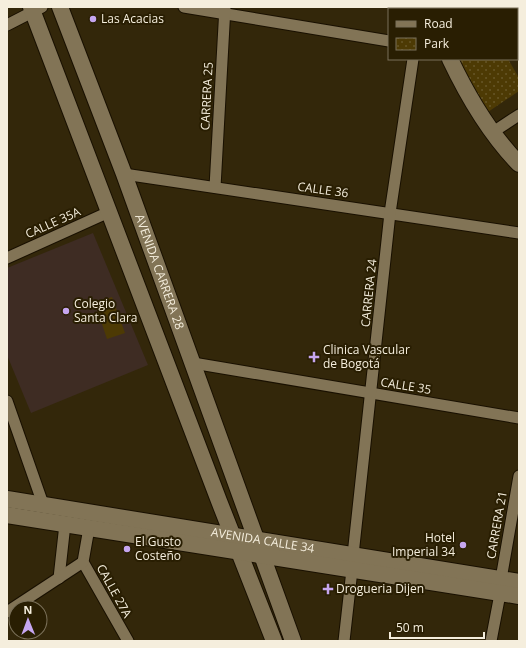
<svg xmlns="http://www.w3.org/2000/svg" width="526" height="648" font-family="'Open Sans',sans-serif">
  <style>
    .education { fill: #3e2c23 }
    .grass { fill: #4d3a04 }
    .park { fill: url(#park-dots) }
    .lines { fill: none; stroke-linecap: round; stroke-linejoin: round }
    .street-casing { stroke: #191000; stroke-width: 13 }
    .secondary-casing { stroke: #191000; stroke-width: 18 }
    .street { stroke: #827456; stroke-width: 11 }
    .secondary { stroke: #827456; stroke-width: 16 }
    .poi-dot { fill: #c6a6f0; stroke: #291e02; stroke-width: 1.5 }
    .labels { text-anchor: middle; stroke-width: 4; stroke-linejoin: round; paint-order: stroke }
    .poi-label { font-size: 12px; fill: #f5eedd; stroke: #291e02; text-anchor: start }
    .street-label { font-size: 12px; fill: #f5eedd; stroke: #291e02 }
  </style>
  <defs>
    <pattern id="park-dots" width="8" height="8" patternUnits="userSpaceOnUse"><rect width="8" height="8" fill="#4d3a04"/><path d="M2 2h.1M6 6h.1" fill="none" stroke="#675728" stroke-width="1.8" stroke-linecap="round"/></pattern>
  </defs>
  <rect width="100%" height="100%" fill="#33270a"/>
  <!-- education -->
  <polygon class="education" points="93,233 148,365 31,413 7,355 7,268"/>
  <!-- grass -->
  <polygon class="grass" points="112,297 125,333 107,339 95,303"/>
  <!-- park -->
  <polygon class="park" points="456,59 508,59 519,78 519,91 485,114"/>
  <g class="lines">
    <!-- street casing -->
    <g class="street-casing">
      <g id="street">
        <polyline points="184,7 389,41"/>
        <polyline points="420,9 420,7"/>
        <polyline points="7,25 42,7"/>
        <polyline points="493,132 519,115"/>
        <polyline points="124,174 519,233"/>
        <polyline points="215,187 225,7"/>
        <polyline points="7,258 109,212"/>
        <polyline points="193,363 519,418"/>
        <polyline points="7,401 43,504"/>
        <polyline points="89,528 83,562 128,641"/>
        <polyline points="353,555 390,213 413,59"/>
        <polyline points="59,578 65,524"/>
        <polyline points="501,579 519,476"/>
        <polyline points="7,612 83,562"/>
        <polyline points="344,641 352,570"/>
        <polyline points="491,641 500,594"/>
      </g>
    </g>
    <!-- secondary casing -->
    <g class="secondary-casing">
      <g id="secondary">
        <polyline points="31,7 219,501 274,641"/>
        <path id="s1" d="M60,7L124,174L293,641"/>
        <polyline points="429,7 430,9"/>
        <polyline points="503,7 504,9"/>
        <polyline points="517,41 519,45"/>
        <path d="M450,59C468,97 489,133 519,164"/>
        <path id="s2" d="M7,499L519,582"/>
        <polyline points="7,515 519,596"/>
      </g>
    </g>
    <!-- street -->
    <use href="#street" class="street"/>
    <!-- secondary -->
    <use href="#secondary" class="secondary"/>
  </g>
  <!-- markers -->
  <g class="poi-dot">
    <circle cx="93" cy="19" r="4"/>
    <circle cx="66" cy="311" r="4"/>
    <path d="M312 351h4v4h4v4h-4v4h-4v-4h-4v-4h4z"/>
    <circle cx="463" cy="545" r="4"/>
    <circle cx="127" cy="549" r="4"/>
    <path d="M326 583h4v4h4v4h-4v4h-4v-4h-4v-4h4z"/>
  </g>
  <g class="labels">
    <!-- poi labels -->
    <g class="poi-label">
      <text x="101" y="23">Las Acacias</text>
      <text x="74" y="308">Colegio<tspan x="74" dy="14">Santa Clara</tspan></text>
      <text x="323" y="354">Clinica Vascular<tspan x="323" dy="14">de Bogotá</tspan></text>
      <text x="455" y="542" text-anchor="end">Hotel<tspan x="455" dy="14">Imperial 34</tspan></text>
      <text x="135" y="546">El Gusto<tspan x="135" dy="14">Costeño</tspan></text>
      <text x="336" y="593">Drogueria Dijen</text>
    </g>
    <!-- street labels -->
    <g class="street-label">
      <text transform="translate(207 96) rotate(-87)" y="4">CARRERA 25</text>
      <text transform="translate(323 190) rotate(8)" y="4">CALLE 36</text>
      <text transform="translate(53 223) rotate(-24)" y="4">CALLE 35A</text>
      <text dy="4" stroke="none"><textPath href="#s1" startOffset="283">AVENIDA CARRERA 28</textPath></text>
      <text transform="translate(369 293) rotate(-84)" y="4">CARRERA 24</text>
      <text transform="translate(406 386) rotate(9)" y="4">CALLE 35</text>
      <text transform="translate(497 525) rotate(-80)" y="4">CARRERA 21</text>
      <text dy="4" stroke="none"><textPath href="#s2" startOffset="259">AVENIDA CALLE 34</textPath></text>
      <text transform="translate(114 591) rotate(61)" y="4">CALLE 27A</text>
    </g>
  </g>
  <!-- border -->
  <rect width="526" height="648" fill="none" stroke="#f5eedd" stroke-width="16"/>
  <!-- legend -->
  <rect x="388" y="8" width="130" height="52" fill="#291e02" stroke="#7b715a"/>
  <rect x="396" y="21" width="20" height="6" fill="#827456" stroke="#7b715a"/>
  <text x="424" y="28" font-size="12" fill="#f5eedd">Road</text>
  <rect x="396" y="38" width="20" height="12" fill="url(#park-dots)" stroke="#7b715a"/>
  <text x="424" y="48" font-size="12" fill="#f5eedd">Park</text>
  <!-- north arrow -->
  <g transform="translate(28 620) rotate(359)"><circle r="19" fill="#291e02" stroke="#7b715a"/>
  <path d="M0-3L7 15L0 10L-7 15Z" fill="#c6a6f0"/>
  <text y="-6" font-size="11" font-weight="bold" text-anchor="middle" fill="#f5eedd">N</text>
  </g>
  <!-- scale -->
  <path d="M390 632v6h94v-6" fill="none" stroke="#f5eedd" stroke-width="2"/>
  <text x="396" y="632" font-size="12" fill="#f5eedd" stroke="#291e02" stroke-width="3" paint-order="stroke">50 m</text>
</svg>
